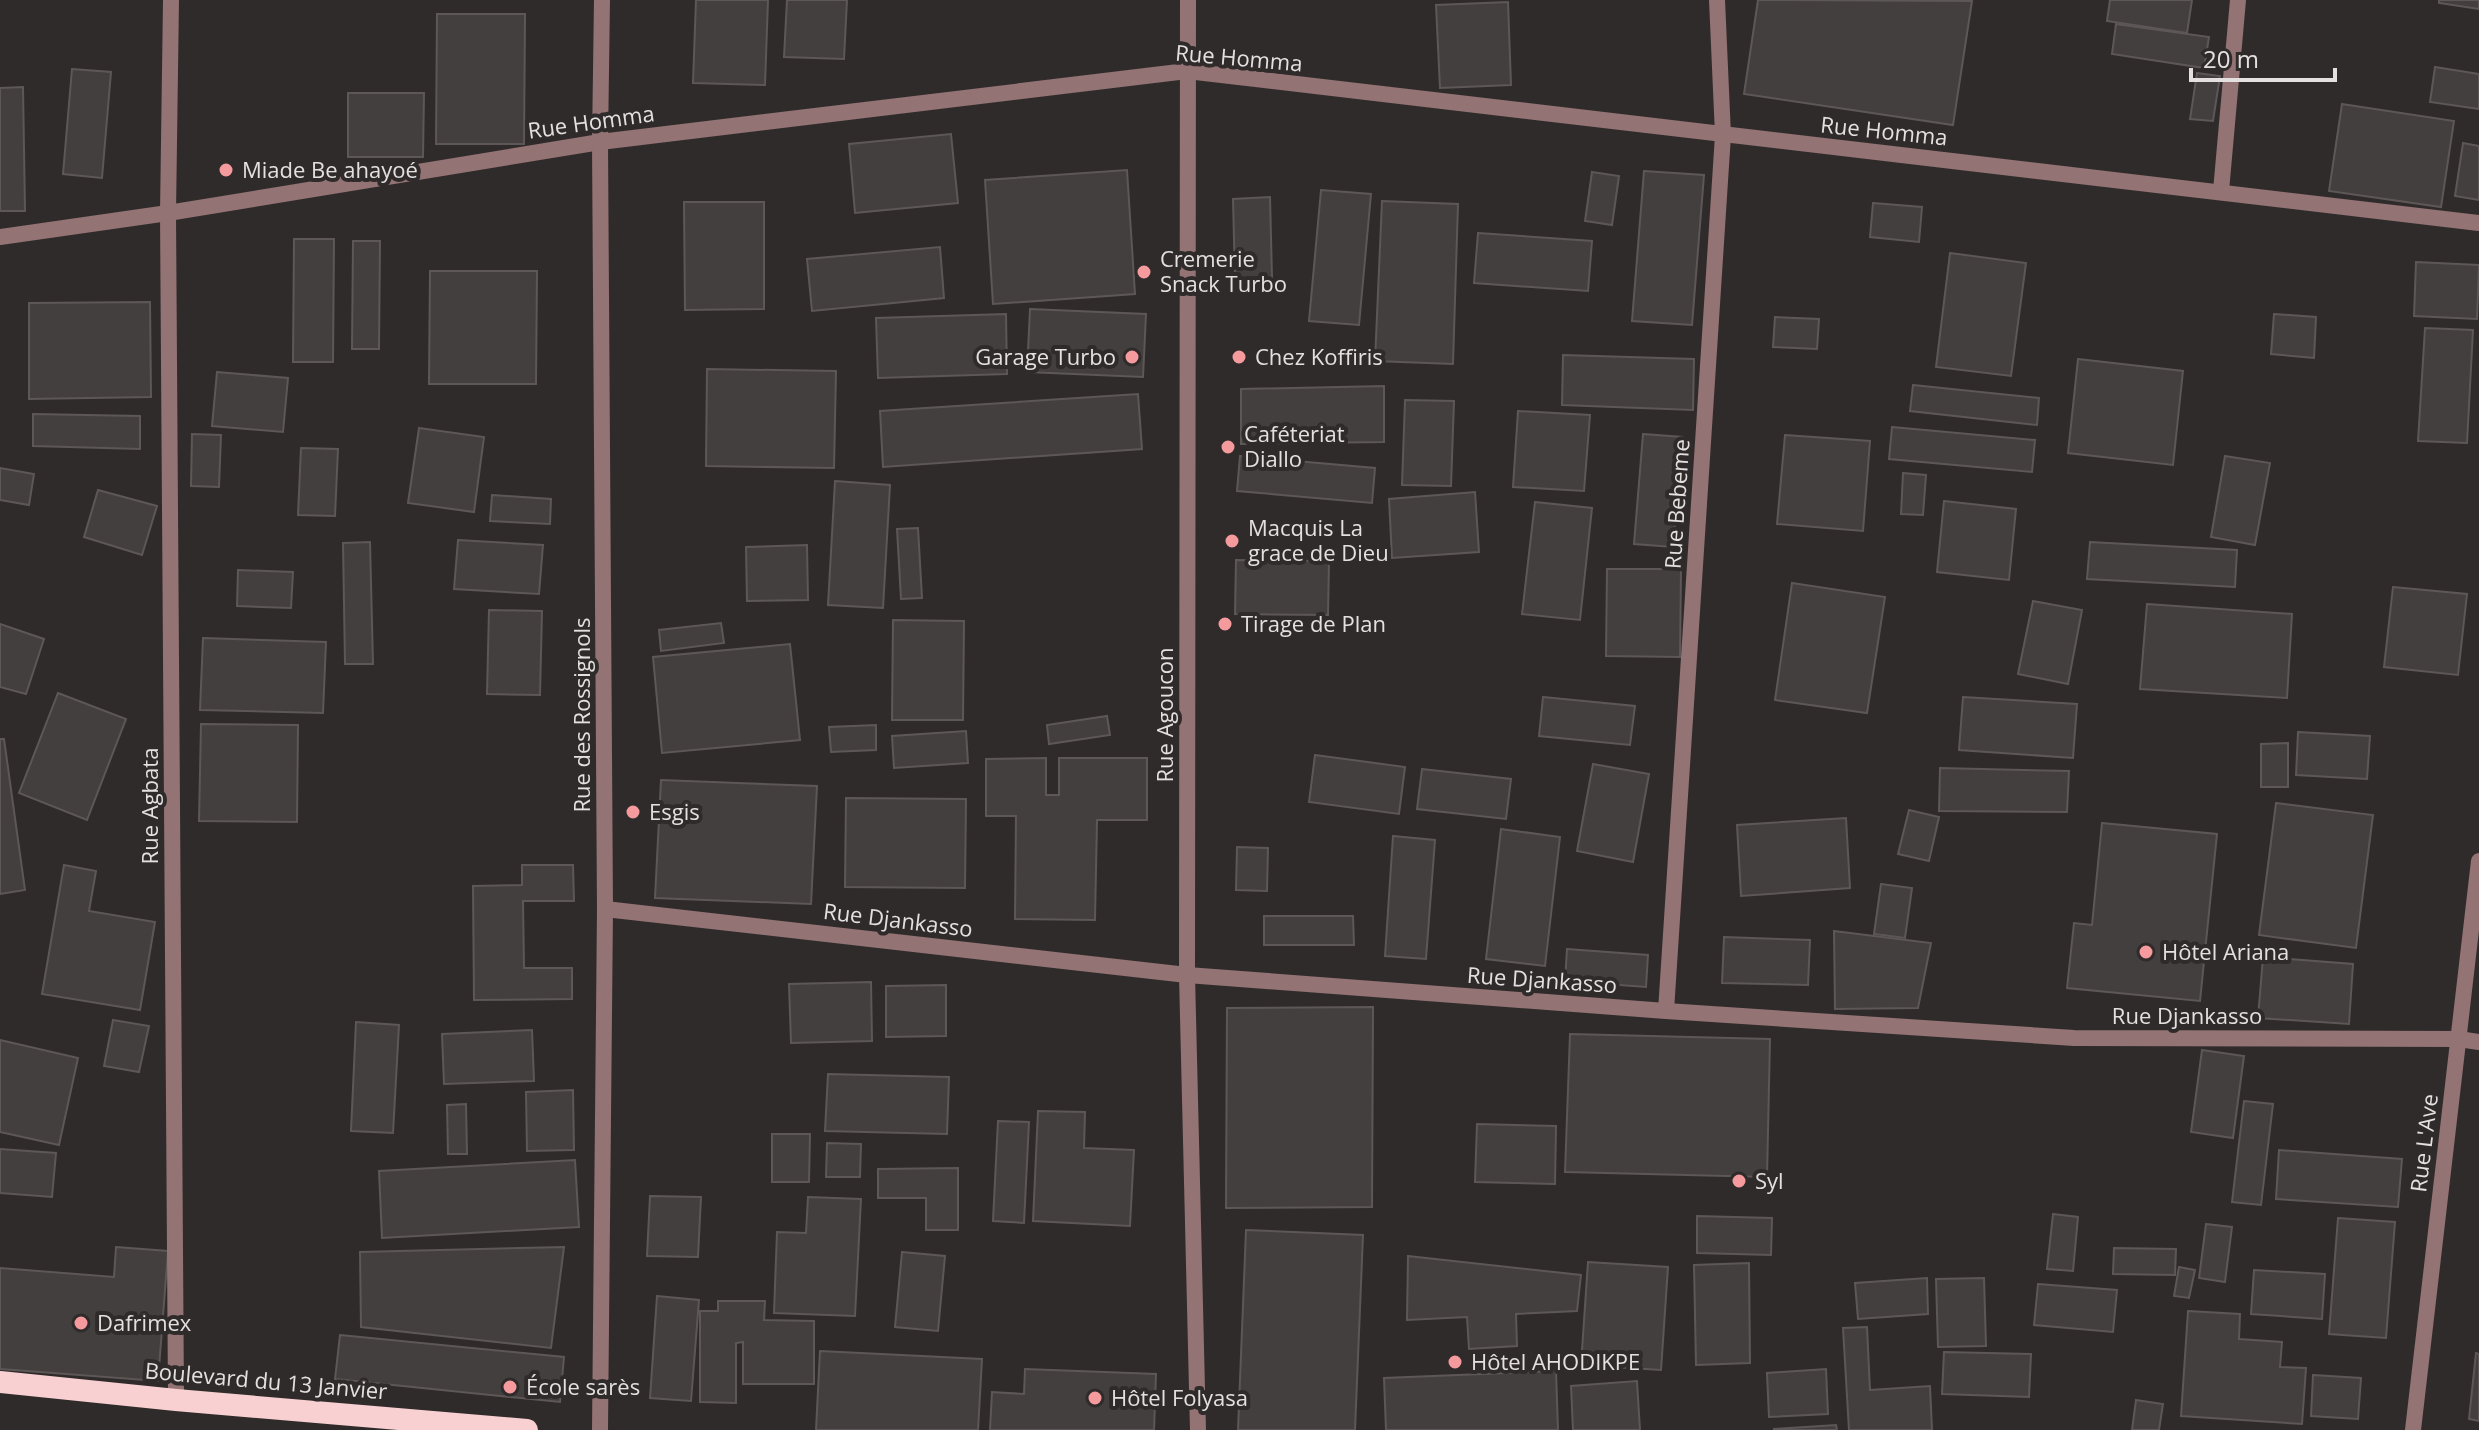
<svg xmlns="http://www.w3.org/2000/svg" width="2479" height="1430" font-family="'Open Sans',sans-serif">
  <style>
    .building { fill: #443f3f; stroke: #5d5757; stroke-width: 2 }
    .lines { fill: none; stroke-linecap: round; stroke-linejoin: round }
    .service { stroke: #937374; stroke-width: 16 }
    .minor { stroke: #937374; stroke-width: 16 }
    .trunk { stroke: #f9d0d1; stroke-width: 22 }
    .poi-dot { fill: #f59b9e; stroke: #302b2b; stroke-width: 3 }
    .labels { text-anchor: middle; stroke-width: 8; stroke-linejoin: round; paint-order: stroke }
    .street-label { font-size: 22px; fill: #e4e0e0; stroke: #302b2b }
    .poi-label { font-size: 22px; fill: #e4e0e0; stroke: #302b2b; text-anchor: start }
  </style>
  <rect width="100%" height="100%" fill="#302b2b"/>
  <!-- building -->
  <g class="building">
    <polygon points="696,0 768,0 765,85 693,83"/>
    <polygon points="787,0 847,0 844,59 784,57"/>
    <polygon points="1758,0 1972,1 1953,125 1744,94"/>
    <polygon points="2110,0 2192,0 2187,33 2107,21"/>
    <polygon points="2439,0 2479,0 2479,9 2439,3"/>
    <polygon points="1508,2 1511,85 1440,88 1436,5"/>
    <polygon points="437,14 525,14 524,144 436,144"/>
    <polygon points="2116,24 2209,37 2204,68 2112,54"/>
    <polygon points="2435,67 2479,74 2479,109 2430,102"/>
    <polygon points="72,69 111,72 102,178 63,174"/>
    <polygon points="2197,73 2220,76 2213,121 2190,119"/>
    <polygon points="23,87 25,211 0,211 0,88"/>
    <polygon points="348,93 424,93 423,157 348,157"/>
    <polygon points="2342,104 2454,121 2441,207 2329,191"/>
    <polygon points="951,134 958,203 855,213 849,144"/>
    <polygon points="2463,143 2479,146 2479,200 2455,196"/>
    <polygon points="1127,170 1135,294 993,304 985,180"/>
    <polygon points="1644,171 1704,175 1692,325 1632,321"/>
    <polygon points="1592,172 1619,176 1612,225 1585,221"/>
    <polygon points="1321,190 1371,194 1359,325 1309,321"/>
    <polygon points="1270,197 1272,278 1235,279 1233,199"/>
    <polygon points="1382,201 1458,204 1453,364 1375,361"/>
    <polygon points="684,202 764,202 764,309 685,310"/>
    <polygon points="1873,203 1922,207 1919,242 1870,237"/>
    <polygon points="1478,233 1592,241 1588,291 1474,283"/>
    <polygon points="294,239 334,239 333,362 293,362"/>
    <polygon points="353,241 380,241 379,349 352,349"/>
    <polygon points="940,247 944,298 812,311 807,259"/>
    <polygon points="1950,253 2026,263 2011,376 1936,367"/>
    <polygon points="2416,262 2479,265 2477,319 2414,316"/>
    <polygon points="430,271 537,271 536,384 429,384"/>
    <polygon points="150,302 151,397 29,399 29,303"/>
    <polygon points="1030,309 1146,314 1143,377 1027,372"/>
    <polygon points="1006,314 1007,374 878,378 876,318"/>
    <polygon points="2274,314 2316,317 2314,358 2271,354"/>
    <polygon points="1775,317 1819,319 1817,349 1773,347"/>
    <polygon points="2425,328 2473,330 2467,443 2418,441"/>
    <polygon points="1563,355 1694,359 1693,410 1562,405"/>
    <polygon points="2078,359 2183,371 2173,465 2068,453"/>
    <polygon points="707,369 836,371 834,468 706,466"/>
    <polygon points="217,372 288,378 283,432 212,426"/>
    <polygon points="1913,385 2039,398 2037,425 1910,411"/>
    <polygon points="1384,386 1384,442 1241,444 1241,389"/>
    <polygon points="1138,394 1142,449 883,467 880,411"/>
    <polygon points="1405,400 1454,401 1451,486 1402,485"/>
    <polygon points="1518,411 1590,415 1584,491 1513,487"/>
    <polygon points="33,414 140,416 140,449 33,446"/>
    <polygon points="1892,427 2035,440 2032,472 1889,459"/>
    <polygon points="419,428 484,437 474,512 408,503"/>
    <polygon points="192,434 221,435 219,487 191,486"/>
    <polygon points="1643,434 1683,437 1673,547 1634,544"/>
    <polygon points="1785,435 1870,441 1863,531 1777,524"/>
    <polygon points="301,448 338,449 335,516 298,515"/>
    <polygon points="1240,456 1375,468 1372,503 1237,491"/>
    <polygon points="2225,456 2270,463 2255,545 2211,537"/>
    <polygon points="0,468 34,474 29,505 0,500"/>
    <polygon points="1903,473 1926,475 1923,515 1901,514"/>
    <polygon points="835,481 890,485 883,608 828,605"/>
    <polygon points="98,490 157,506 142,555 84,537"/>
    <polygon points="1475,492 1479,552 1392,558 1389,499"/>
    <polygon points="492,495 551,499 550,524 490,521"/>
    <polygon points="1944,501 2016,509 2009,580 1937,572"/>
    <polygon points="1535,502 1592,508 1580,620 1522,614"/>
    <polygon points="918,528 922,598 901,599 897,529"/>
    <polygon points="458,540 543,545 539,594 454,589"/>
    <polygon points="370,542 373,664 345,664 343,543"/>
    <polygon points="2090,542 2237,550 2235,587 2087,579"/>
    <polygon points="807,545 808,600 747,601 746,547"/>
    <polygon points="1236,560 1329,561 1328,615 1235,614"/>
    <polygon points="1607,569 1681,569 1680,657 1606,656"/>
    <polygon points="238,570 293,572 291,608 237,606"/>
    <polygon points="1792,583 1885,597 1867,713 1775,700"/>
    <polygon points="2393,587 2467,594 2458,675 2384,667"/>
    <polygon points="2033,601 2082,610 2068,684 2018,674"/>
    <polygon points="2147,604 2292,614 2287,698 2140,689"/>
    <polygon points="489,610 542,611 540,695 487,694"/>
    <polygon points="893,620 964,621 963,720 892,720"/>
    <polygon points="721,623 724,643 661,651 659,630"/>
    <polygon points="0,624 44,639 26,694 0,687"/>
    <polygon points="203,638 326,642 323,713 200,710"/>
    <polygon points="790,644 800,740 662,753 653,657"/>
    <polygon points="58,693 126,719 87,820 19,793"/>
    <polygon points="1543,697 1635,706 1630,745 1539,736"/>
    <polygon points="1963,697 2077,704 2073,758 1959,750"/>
    <polygon points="1107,716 1110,735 1049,744 1047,725"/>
    <polygon points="201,724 298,725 297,822 199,821"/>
    <polygon points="876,725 876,750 831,752 829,727"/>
    <polygon points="966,731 968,763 894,768 892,736"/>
    <polygon points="2298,732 2370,736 2367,779 2296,775"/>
    <polygon points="0,739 4,739 25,890 0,894"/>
    <polygon points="2288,743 2288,787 2261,787 2261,744"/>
    <polygon points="1315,755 1405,767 1399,814 1309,802"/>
    <polygon points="1046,758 1046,795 1059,795 1059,758 1147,758 1147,820 1097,820 1095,920 1015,919 1016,816 986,816 986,759"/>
    <polygon points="1593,764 1649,774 1633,862 1577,851"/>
    <polygon points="1940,768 2069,771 2067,812 1939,811"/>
    <polygon points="1422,769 1511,779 1506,819 1417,809"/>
    <polygon points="661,780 817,786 811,904 655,898"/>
    <polygon points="846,798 966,799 965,888 845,887"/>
    <polygon points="2276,803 2373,815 2356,948 2259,935"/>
    <polygon points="1909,810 1939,817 1929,861 1898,854"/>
    <polygon points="1846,818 1850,888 1741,896 1737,825"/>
    <polygon points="2102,823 2217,834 2200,1001 2067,988 2074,923 2092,925"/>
    <polygon points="1501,829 1560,837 1545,966 1486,959"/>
    <polygon points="1393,836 1435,840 1426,959 1385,956"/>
    <polygon points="1237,847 1268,848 1267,891 1236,890"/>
    <polygon points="64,865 96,871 89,911 155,922 140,1010 42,994"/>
    <polygon points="522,865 573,865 574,901 523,901 524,968 572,968 572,999 474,1000 473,886 522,885"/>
    <polygon points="1881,884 1912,888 1905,938 1874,934"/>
    <polygon points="1264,916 1353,916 1354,945 1264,945"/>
    <polygon points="1834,931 1931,943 1918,1008 1835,1009"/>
    <polygon points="1724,937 1810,940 1808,985 1722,983"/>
    <polygon points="1567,949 1648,955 1646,987 1565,981"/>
    <polygon points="2263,957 2353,964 2349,1024 2258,1018"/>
    <polygon points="871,982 872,1041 791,1043 789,984"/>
    <polygon points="946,985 946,1036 886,1037 886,986"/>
    <polygon points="1373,1007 1372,1207 1226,1208 1227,1008"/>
    <polygon points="113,1020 149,1026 139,1072 104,1066"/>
    <polygon points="356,1022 399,1025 393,1133 351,1131"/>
    <polygon points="532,1030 534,1081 444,1084 442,1034"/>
    <polygon points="1570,1034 1770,1039 1767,1177 1565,1172"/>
    <polygon points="0,1040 78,1058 59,1145 0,1132"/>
    <polygon points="2202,1050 2244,1056 2233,1138 2191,1132"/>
    <polygon points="828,1074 949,1077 947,1134 825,1131"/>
    <polygon points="573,1090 574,1150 527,1151 526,1092"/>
    <polygon points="2244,1101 2273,1104 2261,1205 2232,1202"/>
    <polygon points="466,1104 467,1154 448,1154 447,1105"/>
    <polygon points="1038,1111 1085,1112 1084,1148 1134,1150 1130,1226 1033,1221"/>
    <polygon points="998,1121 1029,1122 1024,1223 993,1221"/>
    <polygon points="1477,1124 1556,1126 1555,1184 1475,1182"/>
    <polygon points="772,1134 810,1134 809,1182 772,1182"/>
    <polygon points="827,1143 861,1144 860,1177 826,1177"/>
    <polygon points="0,1149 56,1153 52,1197 0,1193"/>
    <polygon points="2279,1150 2402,1159 2398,1207 2276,1199"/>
    <polygon points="575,1160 579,1227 382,1238 379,1171"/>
    <polygon points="958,1168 958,1230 926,1230 926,1198 878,1198 878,1169"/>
    <polygon points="650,1196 701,1197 698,1257 647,1256"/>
    <polygon points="808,1197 861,1199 855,1316 774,1313 777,1232 806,1233"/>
    <polygon points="2053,1214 2078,1217 2073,1271 2047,1269"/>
    <polygon points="1697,1216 1772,1218 1771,1255 1697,1253"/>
    <polygon points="2338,1218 2395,1222 2386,1338 2329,1334"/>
    <polygon points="2206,1224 2232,1227 2225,1282 2199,1278"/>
    <polygon points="1246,1230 1363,1235 1355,1430 1238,1430"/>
    <polygon points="116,1247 168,1251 158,1381 0,1369 0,1268 114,1277"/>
    <polygon points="564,1247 551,1348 361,1327 360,1252"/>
    <polygon points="2114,1248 2176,1249 2175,1275 2113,1274"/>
    <polygon points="902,1252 945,1256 938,1331 895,1327"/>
    <polygon points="1408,1256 1581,1275 1577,1311 1516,1314 1517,1346 1469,1349 1467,1317 1407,1320"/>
    <polygon points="1588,1262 1668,1267 1661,1370 1581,1365"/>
    <polygon points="1749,1263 1750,1363 1696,1365 1694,1265"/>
    <polygon points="2179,1267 2195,1270 2189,1298 2174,1296"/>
    <polygon points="2254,1270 2325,1274 2322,1319 2251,1314"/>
    <polygon points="1927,1278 1928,1314 1858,1319 1855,1283"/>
    <polygon points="1984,1278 1986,1346 1938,1347 1936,1279"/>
    <polygon points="2038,1284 2117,1290 2113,1332 2034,1325"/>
    <polygon points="657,1296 699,1300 691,1401 650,1398"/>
    <polygon points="718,1301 765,1301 764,1320 814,1321 814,1384 743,1384 743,1342 736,1343 736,1403 700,1402 700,1311 718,1311"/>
    <polygon points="2188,1311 2240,1314 2239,1339 2282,1342 2280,1367 2306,1368 2302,1424 2181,1416"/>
    <polygon points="1867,1327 1870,1390 1930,1386 1932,1430 1849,1430 1843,1328"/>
    <polygon points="340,1335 564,1357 560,1402 335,1379"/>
    <polygon points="820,1351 982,1359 978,1430 816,1430"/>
    <polygon points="1944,1352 2031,1354 2029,1397 1942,1394"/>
    <polygon points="2476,1353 2479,1354 2479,1421 2469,1419"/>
    <polygon points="1025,1369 1156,1374 1154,1430 990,1430 992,1392 1024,1394"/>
    <polygon points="1826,1369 1828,1414 1769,1417 1767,1373"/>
    <polygon points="1556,1371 1558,1430 1386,1430 1384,1378"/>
    <polygon points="2313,1375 2361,1378 2358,1419 2311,1416"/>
    <polygon points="1637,1381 1640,1430 1573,1430 1571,1386"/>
    <polygon points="2136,1400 2163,1404 2159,1430 2132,1430"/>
    <polygon points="1836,1425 1837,1430 1774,1430 1774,1429"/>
  </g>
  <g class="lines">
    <!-- service -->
    <polyline class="service" points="2221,191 2238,0"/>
    <!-- minor -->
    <g class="minor">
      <polyline points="171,0 168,213 176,1400"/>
      <polyline points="1188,0 1187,975 1198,1430"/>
      <polyline points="0,237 168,213 600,142 1187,71 2479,223"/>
      <polyline points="605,909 1187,975 1666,1011 2074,1038 2459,1039 2479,1042"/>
      <polyline points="1666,1011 1723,135 1717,0"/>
      <polyline points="600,1430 605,909 600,142 602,0"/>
      <polyline points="2413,1430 2479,861"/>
    </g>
    <!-- trunk -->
    <polyline class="trunk" points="0,1382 176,1400 527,1430"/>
  </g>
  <!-- markers -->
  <g class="poi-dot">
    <circle cx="226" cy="170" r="8"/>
    <circle cx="1144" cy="272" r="8"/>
    <circle cx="1132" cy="357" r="8"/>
    <circle cx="1239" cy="357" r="8"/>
    <circle cx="1228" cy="447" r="8"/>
    <circle cx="1232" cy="541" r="8"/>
    <circle cx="1225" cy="624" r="8"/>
    <circle cx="633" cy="812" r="8"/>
    <circle cx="2146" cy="952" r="8"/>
    <circle cx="1739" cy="1181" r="8"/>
    <circle cx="81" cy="1323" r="8"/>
    <circle cx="1455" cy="1362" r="8"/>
    <circle cx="510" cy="1387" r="8"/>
    <circle cx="1095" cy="1398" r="8"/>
  </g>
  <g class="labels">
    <!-- street labels -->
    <g class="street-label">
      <text transform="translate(1239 58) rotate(5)" y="8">Rue Homma</text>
      <text transform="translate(591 122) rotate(-8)" y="8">Rue Homma</text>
      <text transform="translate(1884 131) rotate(6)" y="8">Rue Homma</text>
      <text transform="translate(1677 504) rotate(-86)" y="8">Rue Bebeme</text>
      <text transform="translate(582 715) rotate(-90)" y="8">Rue des Rossignols</text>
      <text transform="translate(1165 715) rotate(-90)" y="8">Rue Agoucon</text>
      <text transform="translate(150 806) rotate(-90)" y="8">Rue Agbata</text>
      <text transform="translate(898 920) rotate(7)" y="8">Rue Djankasso</text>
      <text transform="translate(1542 980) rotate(4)" y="8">Rue Djankasso</text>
      <text x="2187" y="1024">Rue Djankasso</text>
      <text transform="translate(2424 1143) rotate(-83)" y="8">Rue L'Ave</text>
      <text transform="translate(266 1381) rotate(5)" y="8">Boulevard du 13 Janvier</text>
    </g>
    <!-- poi labels -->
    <g class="poi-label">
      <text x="242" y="178">Miade Be ahayoé</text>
      <text x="1160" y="267">Cremerie<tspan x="1160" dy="25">Snack Turbo</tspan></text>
      <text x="1116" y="365" text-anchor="end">Garage Turbo</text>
      <text x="1255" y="365">Chez Koffiris</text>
      <text x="1244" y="442">Caféteriat<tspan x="1244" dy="25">Diallo</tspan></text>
      <text x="1248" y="536">Macquis La<tspan x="1248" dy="25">grace de Dieu</tspan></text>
      <text x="1241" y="632">Tirage de Plan</text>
      <text x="649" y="820">Esgis</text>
      <text x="2162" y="960">Hôtel Ariana</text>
      <text x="1755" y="1189">Syl</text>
      <text x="97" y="1331">Dafrimex</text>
      <text x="1471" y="1370">Hôtel AHODIKPE</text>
      <text x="526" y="1395">École sarès</text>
      <text x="1111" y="1406">Hôtel Folyasa</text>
    </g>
  </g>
  <!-- scale -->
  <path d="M2191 68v12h144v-12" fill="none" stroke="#e4e0e0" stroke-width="4"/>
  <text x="2203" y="68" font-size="24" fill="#e4e0e0" stroke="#302b2b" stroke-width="6" paint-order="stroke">20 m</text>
</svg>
